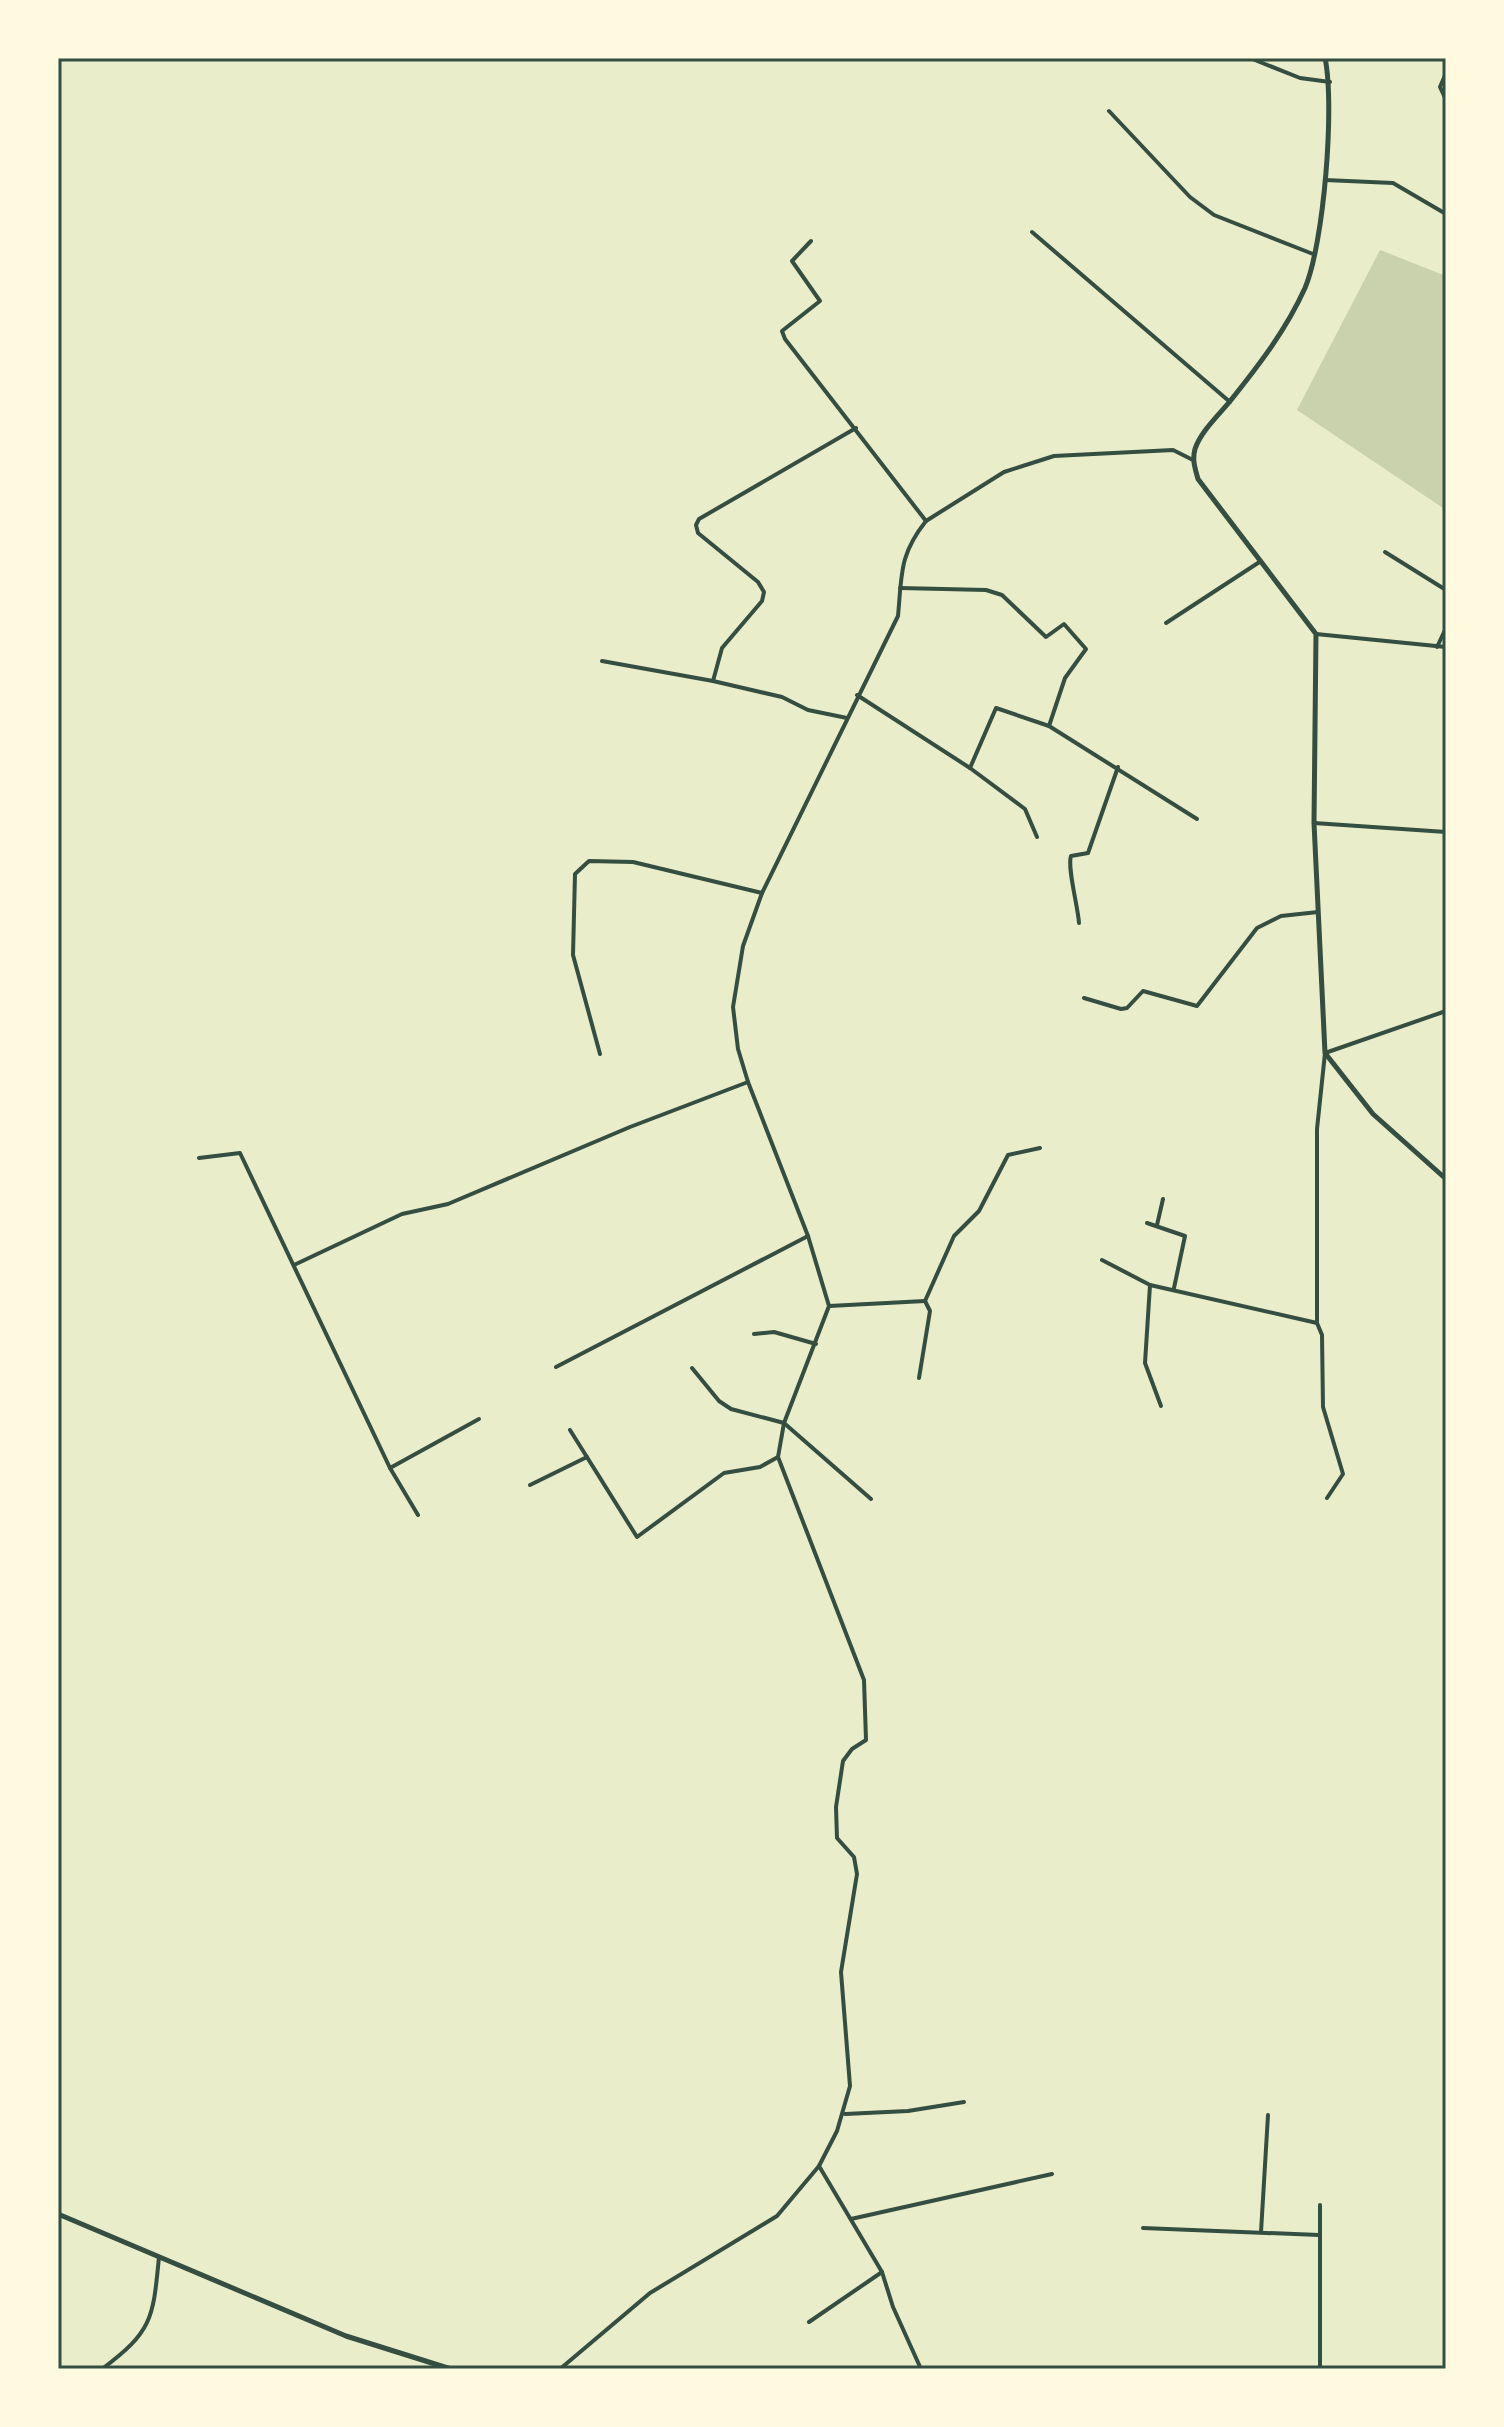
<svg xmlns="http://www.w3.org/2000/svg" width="1504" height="2427" font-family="'Source Sans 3',sans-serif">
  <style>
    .green { fill: #cad2ad }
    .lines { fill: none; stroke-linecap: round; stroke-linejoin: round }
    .minor { stroke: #344e41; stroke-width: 4 }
    .tertiary { stroke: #344e41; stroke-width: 5 }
    .neatline { fill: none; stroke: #344e41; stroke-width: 3 }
  </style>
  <rect width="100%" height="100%" fill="#e9edc9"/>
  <!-- green -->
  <polygon class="green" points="1380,250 1446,276 1446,510 1297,410"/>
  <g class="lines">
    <!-- minor -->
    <g class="minor">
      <polyline points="1250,58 1300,78 1330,82"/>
      <polyline points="1446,73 1440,87 1446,100"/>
      <polyline points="1109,111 1190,197 1214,215 1313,254"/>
      <polyline points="1325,180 1393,183 1446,214"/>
      <polyline points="1032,232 1230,402"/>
      <polyline points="811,241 792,261 820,301 782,331 785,339 926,521 1004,472 1054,456 1173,450 1193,460"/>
      <polyline points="1385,552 1446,590"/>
      <polyline points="900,588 986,590 1002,595 1046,637 1064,624 1086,649 1065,678 1049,726"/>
      <polyline points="1166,623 1261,561"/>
      <polyline points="1316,634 1446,647"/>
      <polyline points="1437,647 1446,628"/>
      <polyline points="602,661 713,681 782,697 808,710 847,718"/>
      <polyline points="713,681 722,648 762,601 764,592 758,582 698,533 696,525 699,519 856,428"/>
      <polyline points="857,695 970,768 1025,809 1037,837"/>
      <polyline points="970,768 996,708 1049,726 1197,819"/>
      <polyline points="1314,823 1446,832"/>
      <path d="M1079,923C1078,907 1067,867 1071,856L1088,853L1118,767"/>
      <polyline points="1084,998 1121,1009 1127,1008 1143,991 1197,1006 1257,928 1281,916 1318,912"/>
      <polyline points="600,1054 573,955 575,874 589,861 633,862 762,893"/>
      <polyline points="199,1158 240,1153 390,1468 418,1515"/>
      <polyline points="1147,1223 1185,1236 1174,1288"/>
      <polyline points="1157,1225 1163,1199"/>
      <polyline points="1102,1260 1150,1285 1317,1323"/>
      <polyline points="294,1265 402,1214 448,1204 630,1127 748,1082"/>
      <polyline points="1150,1285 1145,1363 1161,1406"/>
      <polyline points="829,1306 925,1301"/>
      <polyline points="754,1334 774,1332 816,1344"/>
      <polyline points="556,1367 808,1236"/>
      <polyline points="692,1368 719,1401 731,1409 784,1423 871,1499"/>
      <polyline points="919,1378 930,1311 925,1301 954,1236 979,1211 1008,1155 1040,1148"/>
      <polyline points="570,1430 637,1537 724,1473 760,1467 778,1457"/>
      <polyline points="390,1468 479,1419"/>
      <polyline points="530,1485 587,1457"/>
      <polyline points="1327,1498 1343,1474 1323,1407 1322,1335 1317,1323 1317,1129 1325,1053 1446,1011"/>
      <polyline points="845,2114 908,2111 964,2102"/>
      <polyline points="819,2166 882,2272 893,2307 921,2369"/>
      <polyline points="1320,2205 1320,2369"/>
      <polyline points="851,2219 1052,2174"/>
      <polyline points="1143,2228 1319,2235"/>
      <polyline points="1261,2232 1268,2115"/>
      <polyline points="809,2322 882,2272"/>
      <path d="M102,2369C153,2331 153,2318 159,2257"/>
      <path d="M560,2369L650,2293L777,2216L819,2166L837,2131L850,2086L841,1972L857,1874L854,1857L837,1838L836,1807L843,1761L852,1749L866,1740L864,1680L778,1457L784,1423L829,1306L808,1236L748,1082L738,1049L733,1007L743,946L762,893L898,616C902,574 899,555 926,521"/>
    </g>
    <!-- tertiary -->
    <g class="tertiary">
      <path d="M1325,58C1335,105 1324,243 1305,288C1286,330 1259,365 1231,400C1219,415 1201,431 1195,449C1192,460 1195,468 1198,479L1316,634L1314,823L1325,1053L1373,1114L1446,1179"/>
      <polyline points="58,2214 346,2336 451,2369"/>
    </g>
  </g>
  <!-- border -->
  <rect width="1504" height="2427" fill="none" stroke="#fefae0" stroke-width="120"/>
  <rect x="60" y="60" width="1384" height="2307" class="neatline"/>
</svg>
